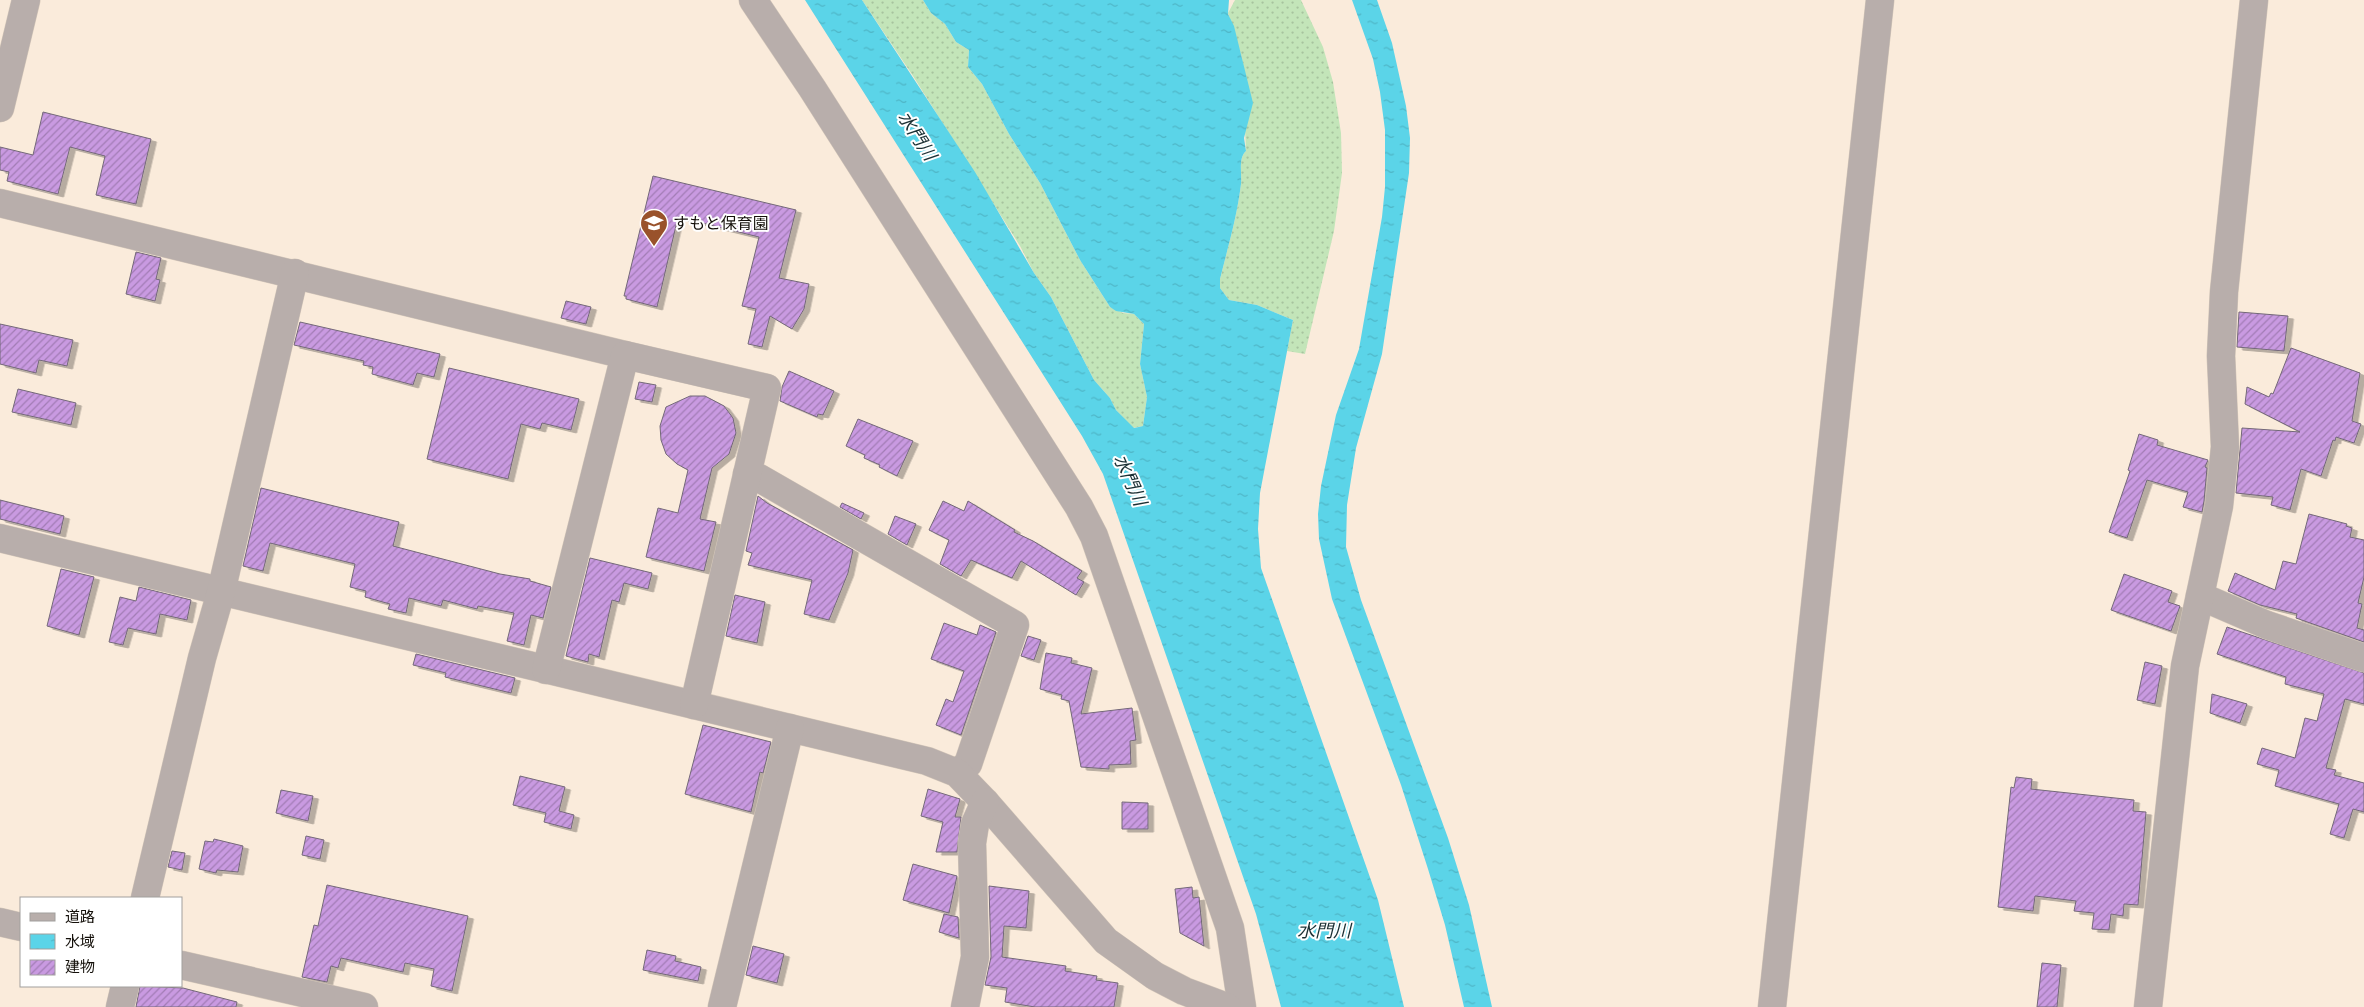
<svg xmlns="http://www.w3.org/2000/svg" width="2364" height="1007" font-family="Rubik,'Noto Sans JP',sans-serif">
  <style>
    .grass { fill: url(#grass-dots) }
    .water { fill: url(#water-ripples) }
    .building { fill: url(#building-hatch); stroke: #736878; filter: url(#shadow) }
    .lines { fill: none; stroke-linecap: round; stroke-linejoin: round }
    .minor-casing { stroke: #d5c8ba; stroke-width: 29 }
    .minor { stroke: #b8aeab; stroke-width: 28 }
    .labels { text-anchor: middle; stroke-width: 4; stroke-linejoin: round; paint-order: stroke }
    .poi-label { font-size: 16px; fill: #14100a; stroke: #fff; text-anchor: start }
    .water-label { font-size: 18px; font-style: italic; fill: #1b3034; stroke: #fff }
  </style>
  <defs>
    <pattern id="grass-dots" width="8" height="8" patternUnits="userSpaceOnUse" patternTransform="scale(1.25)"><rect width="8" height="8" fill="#c3e5b9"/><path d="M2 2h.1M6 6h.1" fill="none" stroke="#a7c39e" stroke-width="1.8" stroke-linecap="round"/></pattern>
    <pattern id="water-ripples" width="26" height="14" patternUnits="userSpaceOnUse" patternTransform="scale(1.25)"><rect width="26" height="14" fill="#5bd4e8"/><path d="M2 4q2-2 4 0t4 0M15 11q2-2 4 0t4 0" fill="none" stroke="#4eb5c6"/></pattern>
    <pattern id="building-hatch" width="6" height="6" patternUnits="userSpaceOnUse" patternTransform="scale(1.25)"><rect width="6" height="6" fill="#c99ae1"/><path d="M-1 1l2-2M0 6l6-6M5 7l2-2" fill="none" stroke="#a27cb5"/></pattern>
    <filter id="shadow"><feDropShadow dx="5.5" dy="3" stdDeviation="0" flood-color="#0004"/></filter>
  </defs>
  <rect width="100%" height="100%" fill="#faebdb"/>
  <!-- grass -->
  <g class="grass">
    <polygon points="862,0 923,0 931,13 945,24 956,42 969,50 968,67 982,84 1009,134 1040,183 1080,260 1110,307 1123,313 1134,314 1144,324 1140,364 1147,397 1143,426 1133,428 1116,410 1110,398 1094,380 1051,297 1034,273 1020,246 913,76"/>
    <path d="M1235,0H1301L1323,47L1333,82L1341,133L1342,173L1334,231L1305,354L1287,351L1293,320L1257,305L1229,300L1220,288V279C1228,247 1237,217 1241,184C1242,174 1238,158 1246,151L1242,58L1228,13Z"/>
  </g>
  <!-- water -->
  <g class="water">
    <path d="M805,0H862L975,172L1034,273L1051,297L1094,380L1110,398L1116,410L1134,428L1143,426L1147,397L1140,364L1144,324L1134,314L1116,311L1110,307L1080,260L1040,183L1009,134L982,84L968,67L969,50L956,42L945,24L931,13L923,0H1229L1228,14L1234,26L1253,103L1244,138L1246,151C1238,158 1242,174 1241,184C1237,217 1228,247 1220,279V288L1229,300L1257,305L1293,320L1260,493L1258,529L1261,568L1378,900L1404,1007H1281L1256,914L1103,474L1082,436Z"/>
    <polygon points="1352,0 1377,0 1392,43 1406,106 1410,138 1409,173 1382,354 1356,448 1347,505 1346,547 1361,600 1448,838 1469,905 1492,1007 1464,1007 1445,925 1428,869 1401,785 1332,599 1319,539 1318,514 1321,486 1336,415 1359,349 1382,217 1385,187 1385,130 1380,92 1373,59"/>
  </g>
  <!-- building -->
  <g class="building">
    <polygon points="43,112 151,139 136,204 96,195 105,156 70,147 58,194 7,181 9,172 0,170 0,147 33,155"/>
    <polygon points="653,176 796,210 779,278 809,284 804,309 792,329 770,316 762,347 748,344 756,309 742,306 759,237 678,217 657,307 626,299 626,296 624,296"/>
    <polygon points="136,252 161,258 156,279 160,280 155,301 126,294"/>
    <polygon points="566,301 591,307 586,324 561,318"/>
    <polygon points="2239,312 2288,316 2284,351 2237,347"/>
    <polygon points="300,322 440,354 434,377 417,373 413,385 372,374 373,367 363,365 364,361 294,345"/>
    <polygon points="0,324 73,340 67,366 39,360 36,373 0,364"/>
    <polygon points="2291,348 2360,373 2352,421 2361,424 2354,443 2336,437 2335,441 2333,440 2321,476 2301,469 2290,510 2271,505 2273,497 2236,493 2242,428 2300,432 2245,404 2247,387 2269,397 2271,393 2273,394"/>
    <polygon points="449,368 579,399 571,430 542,423 540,429 521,424 508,479 427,459"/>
    <polygon points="789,371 834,391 823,415 818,414 817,417 780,401 782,387"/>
    <polygon points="639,382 656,385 652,402 635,399"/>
    <polygon points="18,389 76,403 71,425 12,412"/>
    <polygon points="690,396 705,396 724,406 733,418 736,433 729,454 712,468 700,519 716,522 704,571 646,557 658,508 678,513 688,470 677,464 666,454 661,440 660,426 666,407"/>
    <polygon points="858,419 913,441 897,476 879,467 880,465 864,458 865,455 846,446"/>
    <polygon points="2139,434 2158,440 2157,445 2208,460 2205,467 2207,468 2204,501 2202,512 2183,507 2188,492 2147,480 2127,538 2109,532 2130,471 2128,470"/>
    <polygon points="261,488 399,522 393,546 500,574 530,579 530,581 551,587 543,618 531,615 524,645 507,641 514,613 478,606 477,609 443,600 441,606 409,598 406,613 388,609 390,604 365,597 366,591 350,587 355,564 270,543 263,571 243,566"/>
    <polygon points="758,496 767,503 853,550 848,573 829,620 804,614 812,580 748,565 752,553 746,551"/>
    <polygon points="0,500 64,516 60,534 0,519"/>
    <polygon points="943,501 964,511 968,501 1015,530 1014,532 1033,541 1082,571 1077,578 1084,582 1076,595 1021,561 1012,578 971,560 961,576 940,564 949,540 929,530"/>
    <polygon points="842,503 864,513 861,519 840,507"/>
    <polygon points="2309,514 2347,524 2346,526 2352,528 2350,537 2364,540 2364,577 2358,603 2362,604 2357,628 2364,630 2364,642 2296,618 2297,614 2260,605 2228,591 2235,573 2275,590 2283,561 2296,564"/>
    <polygon points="895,516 916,524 907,545 888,534"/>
    <polygon points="590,558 652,573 648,589 624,583 619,602 612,600 599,657 589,654 588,662 566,656"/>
    <polygon points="61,569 94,577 79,635 47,626"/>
    <polygon points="2124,574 2172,591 2168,602 2180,606 2171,631 2111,610"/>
    <polygon points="139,587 191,600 187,620 160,614 156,634 128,628 123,645 109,642 120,597 136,601"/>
    <polygon points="735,595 765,602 757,643 726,636"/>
    <polygon points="944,623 977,635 980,625 996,632 961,735 936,725 946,699 953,702 964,671 931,659"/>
    <polygon points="2227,627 2364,673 2364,704 2345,699 2326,768 2336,770 2334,775 2364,783 2364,812 2353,809 2344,838 2330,834 2339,804 2275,786 2279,770 2257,764 2262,748 2295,758 2305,718 2317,721 2324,694 2285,684 2286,677 2217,654"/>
    <polygon points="1028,636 1041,640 1034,660 1021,656"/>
    <polygon points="1046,653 1072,658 1071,663 1092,668 1081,714 1132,708 1136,740 1130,741 1131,764 1109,765 1109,769 1081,767 1069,701 1061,699 1062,695 1040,689"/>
    <polygon points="416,654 515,678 511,693 445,677 446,673 413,665"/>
    <polygon points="2145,662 2162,666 2155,704 2137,700"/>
    <polygon points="2212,694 2247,704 2240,723 2210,713"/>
    <polygon points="703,725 771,742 763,773 760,772 751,812 685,794"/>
    <polygon points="520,776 565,787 559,811 574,815 571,829 544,822 546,813 513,805"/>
    <polygon points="2016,777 2032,779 2031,789 2134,800 2133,811 2146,812 2138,905 2124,904 2123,916 2111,914 2109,930 2092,929 2094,913 2074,911 2076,901 2035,896 2033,911 1998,907 2011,787 2014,788"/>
    <polygon points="928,789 960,799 955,817 961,817 957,852 936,852 943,822 921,816"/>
    <polygon points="281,790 313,796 308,821 276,813"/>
    <polygon points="1122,802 1148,803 1148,829 1122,829"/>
    <polygon points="306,836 324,840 320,859 302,855"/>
    <polygon points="214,839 243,846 238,872 217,870 216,873 199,869 205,841 213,842"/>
    <polygon points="172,851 185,853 182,870 168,867"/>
    <polygon points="913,864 957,876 949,913 903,900"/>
    <polygon points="327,885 468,916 452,991 431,986 434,969 405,963 403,972 341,958 338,968 331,966 327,982 302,977 314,925 318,926"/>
    <polygon points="989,886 1029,891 1026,928 1004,926 1002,957 1066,966 1065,971 1097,976 1096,980 1118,983 1114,1007 1035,1007 1005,1002 1007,988 985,985 991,957"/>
    <polygon points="1192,887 1193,898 1199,897 1204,946 1180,933 1175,889"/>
    <polygon points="944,914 958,917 959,938 939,932"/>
    <polygon points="753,946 784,954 777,983 746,975"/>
    <polygon points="647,950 676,956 675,961 701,967 698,981 643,970"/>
    <polygon points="2042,963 2061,965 2057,1007 2037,1007"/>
    <polygon points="140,986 183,988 237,1002 236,1007 136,1007"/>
  </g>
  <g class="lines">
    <!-- minor casing -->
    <g class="minor-casing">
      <g id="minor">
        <polyline points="753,0 812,88 1079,507 1094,536 1230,928 1242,1007"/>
        <polyline points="0,108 26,0"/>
        <polyline points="0,203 625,355"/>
        <polyline points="747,474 759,478 1015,625 968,764 957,773"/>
        <polyline points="0,538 927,761 957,773 985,802 1106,941 1155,976 1184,991 1227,1007"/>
        <polyline points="2200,596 2267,625 2364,658"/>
        <polyline points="546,670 625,355 767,388 694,705"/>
        <polyline points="145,898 202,658 221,592 295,273"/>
        <polyline points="0,922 21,927"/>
        <polyline points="181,965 364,1007"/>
        <polyline points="120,1007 125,986"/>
        <polyline points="722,1007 790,728"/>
        <polyline points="965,1007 975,957 972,843 975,824 985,802"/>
        <polyline points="1772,1007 1880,0"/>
        <polyline points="2148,1007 2185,666 2219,506 2225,447 2221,356 2224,292 2254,0"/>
      </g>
    </g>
    <!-- minor -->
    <use href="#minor" class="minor"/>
  </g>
  <!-- icons -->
  <defs>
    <g id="school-pin" transform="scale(1.4375)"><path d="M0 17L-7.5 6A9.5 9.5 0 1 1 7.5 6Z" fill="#99522b" stroke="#fff"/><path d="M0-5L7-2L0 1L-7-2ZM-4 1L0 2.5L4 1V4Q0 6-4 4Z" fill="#fff"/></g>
  </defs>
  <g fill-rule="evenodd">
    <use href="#school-pin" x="654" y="223"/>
  </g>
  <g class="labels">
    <!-- poi labels -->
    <g class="poi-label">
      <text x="673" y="229">すもと保育園</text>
    </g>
    <!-- water labels -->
    <g class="water-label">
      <text transform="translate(917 136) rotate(57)" y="6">水門川</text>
      <text transform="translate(1130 480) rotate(66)" y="6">水門川</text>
      <text x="1324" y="937">水門川</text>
    </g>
  </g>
  <!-- legend -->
  <rect x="20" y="897" width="162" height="90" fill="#ffffff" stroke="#a19f9d"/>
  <rect x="30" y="913" width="25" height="8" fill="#b8aeab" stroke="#a19f9d"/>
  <text x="65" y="922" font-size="15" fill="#14100a">道路</text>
  <rect x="30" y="934" width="25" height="15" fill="url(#water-ripples)" stroke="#a19f9d"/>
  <text x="65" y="947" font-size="15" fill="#14100a">水域</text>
  <rect x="30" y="960" width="25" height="15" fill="url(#building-hatch)" stroke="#a19f9d"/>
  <text x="65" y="972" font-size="15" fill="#14100a">建物</text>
</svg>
